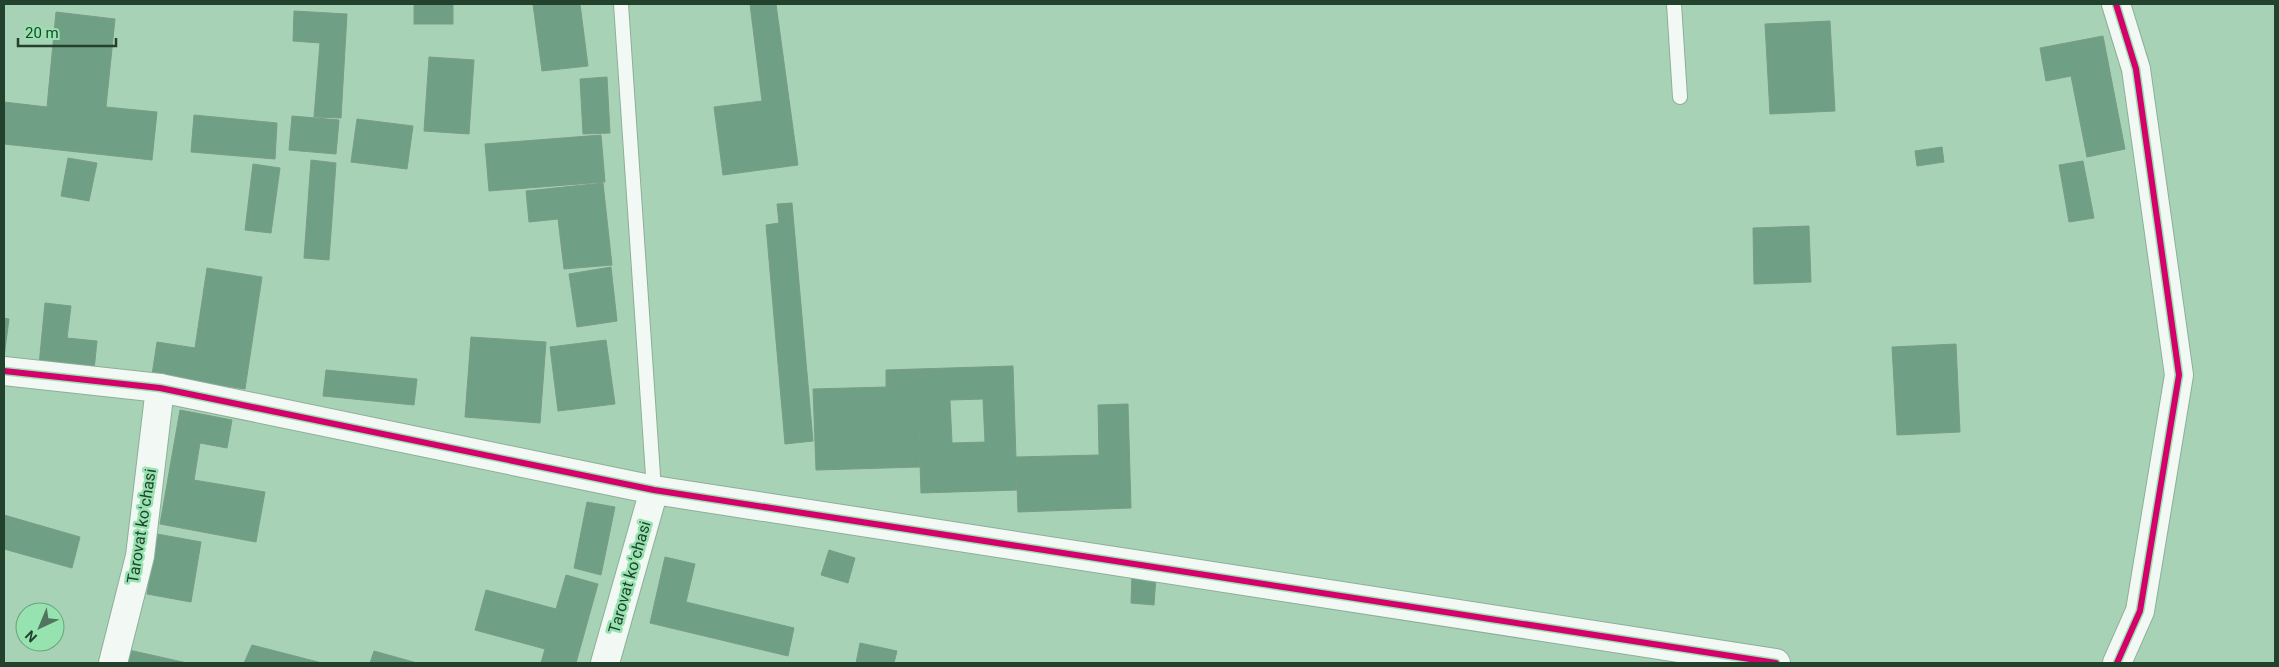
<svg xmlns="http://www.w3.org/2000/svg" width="2279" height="667" font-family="Roboto,sans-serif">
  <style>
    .building { fill: #6fa085; stroke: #7a9c86; fill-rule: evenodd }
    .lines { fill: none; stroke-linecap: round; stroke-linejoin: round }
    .lane-casing { stroke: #8daf98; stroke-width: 16 }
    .street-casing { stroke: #8daf98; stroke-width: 30 }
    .lane { stroke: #f2f8f4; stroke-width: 14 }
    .street { stroke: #f2f8f4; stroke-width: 28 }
    .cycleway-casing { stroke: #96e3af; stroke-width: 9 }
    .cycleway { stroke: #d6006c; stroke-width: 6 }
    .labels { text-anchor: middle; stroke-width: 5; stroke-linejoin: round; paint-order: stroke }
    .street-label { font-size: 16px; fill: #22422d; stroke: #96e3af }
  </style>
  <rect width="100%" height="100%" fill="#a8d2b5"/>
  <!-- building -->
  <g class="building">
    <rect x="414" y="4" width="39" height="20"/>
    <polygon points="533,4 580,4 588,66 542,71"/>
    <polygon points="750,4 776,4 798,165 723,175 714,107 762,101"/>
    <polygon points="294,11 347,14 341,118 314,117 320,43 293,41"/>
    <polygon points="56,12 115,19 106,107 157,112 152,160 4,144 4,102 47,107"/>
    <polygon points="1830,21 1835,111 1770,114 1765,24"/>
    <polygon points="2103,36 2125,149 2087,157 2071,76 2046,81 2040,48"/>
    <polygon points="429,57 474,60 469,134 424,131"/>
    <polygon points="607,77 610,133 583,134 580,79"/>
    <polygon points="194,115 277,123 275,159 191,152"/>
    <polygon points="292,116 339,120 336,154 289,150"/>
    <polygon points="357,119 413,126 407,169 351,162"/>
    <polygon points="601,135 605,182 489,191 485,144"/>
    <polygon points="1942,147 1944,162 1917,166 1915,151"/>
    <polygon points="68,158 97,163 89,201 61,196"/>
    <polygon points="311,160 336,163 329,260 304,258"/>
    <polygon points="2083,161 2094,218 2069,222 2059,165"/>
    <polygon points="253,164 280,168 271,233 245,230"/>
    <polygon points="603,183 612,265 564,269 558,219 529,222 526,191"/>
    <polygon points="792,203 813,441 785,444 766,225 779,223 777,204"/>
    <polygon points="1809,226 1811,282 1754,284 1753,228"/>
    <polygon points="611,267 617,321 577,327 569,274"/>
    <polygon points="207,268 262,277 245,389 152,375 157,342 195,348"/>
    <polygon points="45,303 71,306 67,338 97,341 94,370 39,365"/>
    <polygon points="4,318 9,319 4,357"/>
    <polygon points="471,337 546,342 540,423 465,417"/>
    <polygon points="606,340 615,404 558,411 550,347"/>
    <polygon points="1956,344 1960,432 1897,435 1892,347"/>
    <path d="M1013,366L1017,490L921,493L917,369ZM983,399L985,442L952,443L950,400Z"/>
    <polygon points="917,369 920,467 816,470 813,389 886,387 886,370"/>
    <polygon points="326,370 417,379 414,405 323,396"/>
    <polygon points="1128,404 1131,508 1018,512 1016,457 1099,455 1098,405"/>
    <polygon points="180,410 232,420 227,448 200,443 194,480 265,492 256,542 160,524"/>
    <polygon points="587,502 615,507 601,575 574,568"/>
    <polygon points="4,515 80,537 72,568 4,549"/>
    <polygon points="157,534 201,542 191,602 147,594"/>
    <polygon points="829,550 855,558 848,583 821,575"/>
    <polygon points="665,557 695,564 686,602 794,628 788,656 650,623"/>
    <polygon points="1132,574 1156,576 1154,605 1131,603"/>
    <polygon points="566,575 598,584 576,663 541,663 545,649 475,630 486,590 556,609"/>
    <polygon points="860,643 897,651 894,663 856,663"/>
    <polygon points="252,645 322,663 244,663"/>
    <polygon points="129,650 187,663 126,663"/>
    <polygon points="374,651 417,663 370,663"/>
  </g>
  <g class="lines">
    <!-- lane casing -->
    <g class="lane-casing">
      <g id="lane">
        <polyline points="621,4 654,490"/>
        <polyline points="1674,4 1680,97"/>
      </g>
    </g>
    <!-- street casing -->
    <g class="street-casing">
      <g id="street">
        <polyline points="2116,4 2136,69 2179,375 2140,611 2117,663"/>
        <polyline points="4,371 160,388 654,490 1776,663"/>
        <polyline points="113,663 140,556 160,388"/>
        <polyline points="605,663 654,490"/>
      </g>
    </g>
    <!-- lane -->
    <use href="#lane" class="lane"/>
    <!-- street -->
    <use href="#street" class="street"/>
    <!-- cycleway casing -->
    <g class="cycleway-casing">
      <g id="cycleway">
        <polyline points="2116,4 2136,69 2179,375 2140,611 2117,663"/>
        <polyline points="4,371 160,388 654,490 1776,663"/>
      </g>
    </g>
    <!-- cycleway -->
    <use href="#cycleway" class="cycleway"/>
  </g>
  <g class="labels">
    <!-- street labels -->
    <g class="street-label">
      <text transform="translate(141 526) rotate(-81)" y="6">Tarovat koʻchasi</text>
      <text transform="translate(629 577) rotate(-74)" y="6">Tarovat koʻchasi</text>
    </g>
  </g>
  <!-- border -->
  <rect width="2279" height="667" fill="none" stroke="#22422d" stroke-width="10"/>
  <!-- north arrow -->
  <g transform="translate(40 627) rotate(224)"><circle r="24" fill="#96e3af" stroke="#68a37b"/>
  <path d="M0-4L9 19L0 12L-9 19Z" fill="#51745d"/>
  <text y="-8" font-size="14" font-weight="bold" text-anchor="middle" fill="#22422d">N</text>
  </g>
  <!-- scale -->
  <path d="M18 38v8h98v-8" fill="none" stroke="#22422d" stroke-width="2.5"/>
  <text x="25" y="38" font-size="15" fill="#22422d" stroke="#96e3af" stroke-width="4" paint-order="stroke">20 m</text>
</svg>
